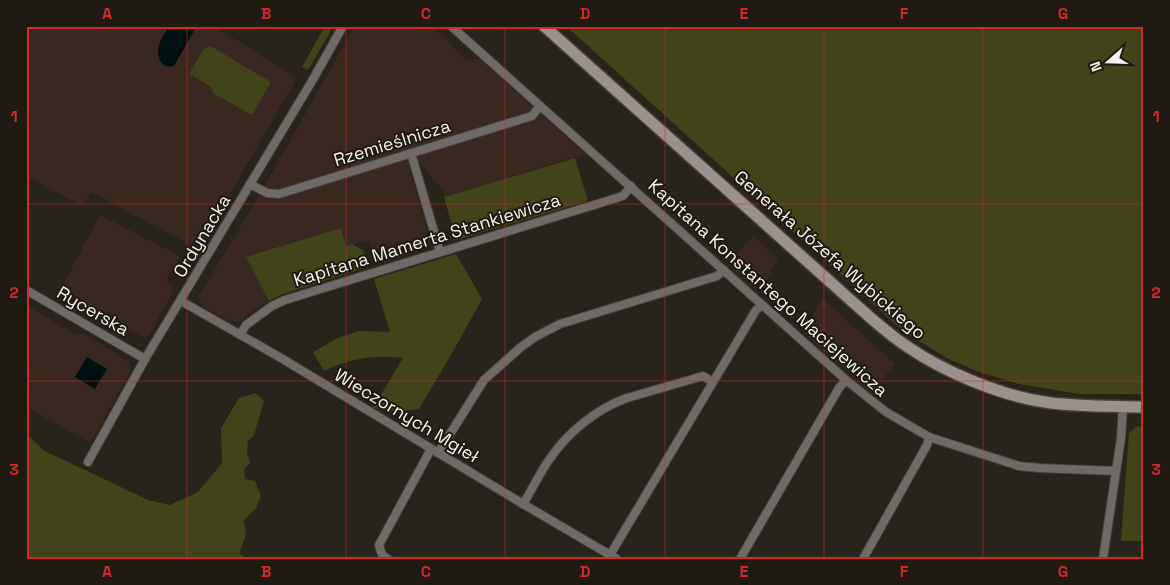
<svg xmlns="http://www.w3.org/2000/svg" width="1170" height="585" font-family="'Space Grotesk',sans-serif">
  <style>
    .industrial { fill: #392721 }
    .green { fill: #414319 }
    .water { fill: #001012 }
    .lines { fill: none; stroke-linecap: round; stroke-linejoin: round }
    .minor-casing { stroke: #464138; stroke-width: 10 }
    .secondary-casing { stroke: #464138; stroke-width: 14 }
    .minor { stroke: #6f6a67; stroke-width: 8 }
    .secondary { stroke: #9a918d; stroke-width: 11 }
    .grid { fill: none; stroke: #d62828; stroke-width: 1; stroke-opacity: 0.55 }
    .labels { text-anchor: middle; stroke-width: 4; stroke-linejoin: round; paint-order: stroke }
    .street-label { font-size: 18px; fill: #f5f1eb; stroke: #1f1a12 }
    .neatline { fill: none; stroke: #d62828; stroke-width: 2 }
    .grid-label { font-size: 16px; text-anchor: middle; font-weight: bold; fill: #d62828 }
  </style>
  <rect width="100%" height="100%" fill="#29241b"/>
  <!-- industrial -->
  <g class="industrial">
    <polygon points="26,26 214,26 297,78 198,249 91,192 83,206 26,176"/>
    <polygon points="355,26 432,26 453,45 452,47 467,61 479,58 585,154 444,197 443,191 421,164 409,167 427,231 426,249 376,265 369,240 346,246 341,229 246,257 269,301 251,312 241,321 230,322 201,305 199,295 252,208"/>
    <polygon points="100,215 180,256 166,281 174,286 172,289 174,290 148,337 144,337 141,336 59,292"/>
    <polygon points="753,236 779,259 769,270 772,273 756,290 728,264"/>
    <polygon points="822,298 895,364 871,393 803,332"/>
    <polygon points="26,304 77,336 83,333 129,362 131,370 91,443 26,407"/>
  </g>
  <!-- green -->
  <g class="green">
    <polygon points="325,26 329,27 330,32 308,70 302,67"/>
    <polygon points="566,26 1144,26 1144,394 1079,394 1019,384 976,371 947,358 903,331"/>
    <polygon points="209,47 212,47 271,82 252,115 213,93 211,87 189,74 204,49"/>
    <polygon points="575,158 588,201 456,240 444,197"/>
    <polygon points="341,228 346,246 352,244 363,250 365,256 361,259 361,269 280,295 269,301 246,257"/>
    <path d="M456,254L482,299L459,341L419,409L394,412L373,408L403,358C375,355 350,358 324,371L313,352L338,338L359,331L390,332L374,279Z"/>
    <polygon points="256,393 264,401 254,435 248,441 247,452 250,463 244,469 245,479 255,481 261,496 256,508 244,520 246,535 239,553 248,559 26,559 26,434 45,451 148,500 170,505 198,492 222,463 221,428 239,398"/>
    <polygon points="1137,426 1144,427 1144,541 1121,541 1129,433"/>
  </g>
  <!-- water -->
  <g class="water">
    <path d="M169,26H196L195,29L174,66C161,70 156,56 159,45C161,38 166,32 169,26Z"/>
    <polygon points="87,357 107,369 95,389 75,377"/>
  </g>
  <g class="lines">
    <!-- minor casing -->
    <g class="minor-casing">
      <g id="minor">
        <polyline points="451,26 846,380 886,412 929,437 1019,466 1039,468 1116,471"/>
        <polyline points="411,153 440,252"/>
        <polyline points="250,184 267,193 279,194 532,116 540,106"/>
        <polyline points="26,290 145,359"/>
        <polyline points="181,301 281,358 523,504 617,559"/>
        <polyline points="240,335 246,325 272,306 285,300 623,196 631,186"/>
        <polyline points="438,453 484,380 521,347 535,337 560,324 717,276 724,270"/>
        <polyline points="88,462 145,359 312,81 343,26"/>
        <path d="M523,504C532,490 539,474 549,460C567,433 596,409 627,398L703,376L713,382"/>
        <polyline points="610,555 756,310 762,305"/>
        <polyline points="388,559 382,555 379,545 431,449"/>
        <polyline points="740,559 839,388 846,380"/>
        <polyline points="863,559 927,445 929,437"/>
        <polyline points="1103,559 1121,438 1123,407"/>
      </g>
    </g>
    <!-- secondary casing -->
    <g class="secondary-casing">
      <path id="secondary" d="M544,26L855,304C872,319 889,335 908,347C944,372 1002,396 1045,402C1077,407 1111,406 1144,407"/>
    </g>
    <!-- minor -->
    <use href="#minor" class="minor"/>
    <!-- secondary -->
    <use href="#secondary" class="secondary"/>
  </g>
  <!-- grid -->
  <path class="grid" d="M187,26V559M346,26V559M505,26V559M665,26V559M824,26V559M983,26V559M26,204H1144M26,381H1144"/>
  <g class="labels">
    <!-- street labels -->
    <g class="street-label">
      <text transform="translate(392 143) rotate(-17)" y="6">Rzemieślnicza</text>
      <text transform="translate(202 236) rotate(-59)" y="6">Ordynacka</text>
      <text transform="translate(427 240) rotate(-17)" y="6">Kapitana Mamerta Stankiewicza</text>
      <text transform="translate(830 255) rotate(41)" y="6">Generała Józefa Wybickiego</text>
      <text transform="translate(768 288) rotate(42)" y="6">Kapitana Konstantego Maciejewicza</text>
      <text transform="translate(93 311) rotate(30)" y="6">Rycerska</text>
      <text transform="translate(407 416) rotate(31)" y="6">Wieczornych Mgieł</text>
    </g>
  </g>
  <!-- border -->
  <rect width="1170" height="585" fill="none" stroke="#1f1a12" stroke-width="55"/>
  <!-- north arrow -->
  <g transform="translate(1108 62) rotate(250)" stroke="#1f1a12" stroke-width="4" paint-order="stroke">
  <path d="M0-4L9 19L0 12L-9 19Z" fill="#f5f1eb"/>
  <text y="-8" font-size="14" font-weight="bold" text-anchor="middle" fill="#f5f1eb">N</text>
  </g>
  <rect x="28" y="28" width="1114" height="530" class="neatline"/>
  <g class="grid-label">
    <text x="107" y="19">A</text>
    <text x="266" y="19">B</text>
    <text x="426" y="19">C</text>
    <text x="585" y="19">D</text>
    <text x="744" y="19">E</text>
    <text x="904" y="19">F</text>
    <text x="1063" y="19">G</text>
    <text x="14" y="122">1</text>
    <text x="1156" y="122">1</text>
    <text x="14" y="298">2</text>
    <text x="1156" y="298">2</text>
    <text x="14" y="475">3</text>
    <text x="1156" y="475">3</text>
    <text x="107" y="577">A</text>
    <text x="266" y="577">B</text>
    <text x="426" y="577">C</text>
    <text x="585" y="577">D</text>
    <text x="744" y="577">E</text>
    <text x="904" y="577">F</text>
    <text x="1063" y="577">G</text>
  </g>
</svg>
